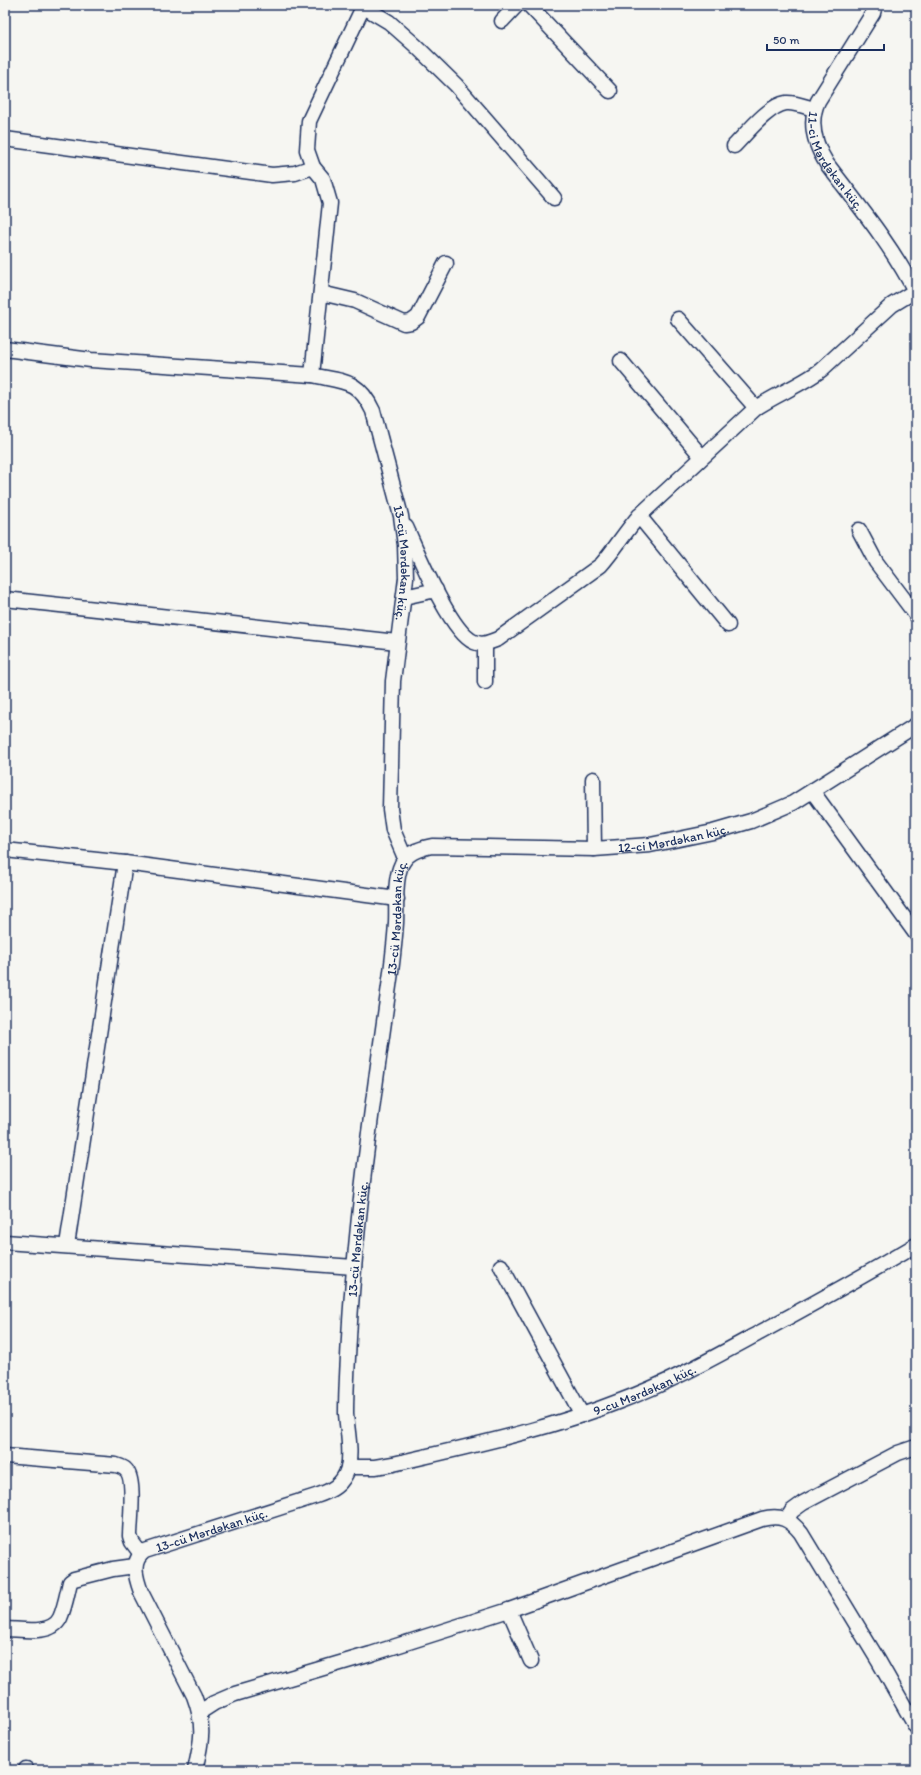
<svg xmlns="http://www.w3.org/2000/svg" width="921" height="1775" font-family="Itim,sans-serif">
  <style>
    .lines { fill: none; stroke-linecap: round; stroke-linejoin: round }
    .minor-casing { stroke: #1b2f5e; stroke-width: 17 }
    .minor { stroke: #f6f6f2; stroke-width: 14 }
    .labels { text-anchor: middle; stroke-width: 3; stroke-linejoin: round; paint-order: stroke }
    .street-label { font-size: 13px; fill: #1b2f5e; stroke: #f6f6f2 }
  </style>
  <rect width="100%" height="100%" fill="#f6f6f2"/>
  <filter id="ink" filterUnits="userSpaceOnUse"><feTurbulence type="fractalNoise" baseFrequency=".025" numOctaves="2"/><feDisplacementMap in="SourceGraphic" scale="8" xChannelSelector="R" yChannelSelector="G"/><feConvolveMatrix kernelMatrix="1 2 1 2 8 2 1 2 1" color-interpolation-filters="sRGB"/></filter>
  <g filter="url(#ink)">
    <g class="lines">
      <!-- minor casing -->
      <g class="minor-casing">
        <g id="minor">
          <path id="s1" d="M364,5L309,121L307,150L313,167L323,179L330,203L312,375C344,382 358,379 373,411L401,516L405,545L406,578L393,681L390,809L393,830L405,858"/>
          <polyline points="529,5 610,91"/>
          <path id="s2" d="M875,5L873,13L818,101C808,123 815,145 827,164C859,206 892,246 916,293"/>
          <polyline points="364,7 389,22 415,45 456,85 554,198"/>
          <polyline points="502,21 517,5"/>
          <polyline points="5,139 272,175 295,173 313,167"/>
          <path d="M734,146C746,134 769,105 786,103C795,102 806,107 814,109"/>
          <polyline points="321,293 355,301 404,323 411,322 418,317 446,263"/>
          <polyline points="678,319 756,408"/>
          <polyline points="5,349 91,360 312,375"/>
          <polyline points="621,361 702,457"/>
          <polyline points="639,516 728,625"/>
          <path d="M406,527C418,553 450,632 474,642C483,646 490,642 498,639L601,565C615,549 625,532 639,516L756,408C777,394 801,385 821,370L892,305L915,291"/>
          <polyline points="859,530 876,562 916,615"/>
          <polyline points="404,597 436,590"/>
          <polyline points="5,599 397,642"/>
          <polyline points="485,682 485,644"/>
          <polyline points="593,779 594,849"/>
          <polyline points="813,792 916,934"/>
          <polyline points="5,850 125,863 397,899"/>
          <polyline points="5,1242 354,1267"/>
          <polyline points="67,1245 125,863"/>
          <polyline points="501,1266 582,1415"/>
          <path d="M5,1456L116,1465C119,1466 123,1467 125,1469C136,1477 130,1522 130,1536L132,1542L141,1554"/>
          <path id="s3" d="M348,1467H375L393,1464C470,1446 547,1430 620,1401C669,1383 715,1357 761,1332C813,1304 865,1275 916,1245"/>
          <polyline points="787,1519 792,1511 803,1503 898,1453 916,1447"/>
          <polyline points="509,1610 531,1661"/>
          <path d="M5,1629C21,1629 51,1636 60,1618C65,1607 67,1594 70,1582L74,1579L113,1569L135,1566"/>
          <path d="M200,1712L214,1703L235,1694L371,1654L509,1610L762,1519C780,1514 790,1519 801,1533L878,1660L916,1727"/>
          <polyline points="26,1769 26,1770"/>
          <path id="s4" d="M195,1770C202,1741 205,1725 194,1696L141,1592C136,1578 130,1561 145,1551L316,1496C331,1491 343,1485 348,1468C352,1450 347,1430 346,1413C346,1394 347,1376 348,1357C354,1228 373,1100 391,972C393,956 395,939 396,923C397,906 394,885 400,868C405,853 418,849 432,846L594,849L650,845L713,832L751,821L793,803L916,725"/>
        </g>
      </g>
      <!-- minor -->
      <use href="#minor" class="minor"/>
    </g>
  </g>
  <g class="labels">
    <!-- street labels -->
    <g class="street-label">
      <text dy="5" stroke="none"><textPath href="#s2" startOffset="179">11-ci Mərdəkan küç.</textPath></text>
      <text dy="5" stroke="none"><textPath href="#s1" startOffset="620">13-cü Mərdəkan küç.</textPath></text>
      <text dy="5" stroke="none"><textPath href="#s4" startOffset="1348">12-ci Mərdəkan küç.</textPath></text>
      <text dy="5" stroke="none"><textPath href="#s4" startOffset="1015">13-cü Mərdəkan küç.</textPath></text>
      <text dy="5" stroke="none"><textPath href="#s4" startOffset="691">13-cü Mərdəkan küç.</textPath></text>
      <text dy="5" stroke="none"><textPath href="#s3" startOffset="308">9-cu Mərdəkan küç.</textPath></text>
      <text dy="5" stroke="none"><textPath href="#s4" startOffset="307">13-cü Mərdəkan küç.</textPath></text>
    </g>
  </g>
  <!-- margin -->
  <rect width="921" height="1775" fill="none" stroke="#f6f6f2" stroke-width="20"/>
  <rect x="10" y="10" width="901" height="1755" fill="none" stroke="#1b2f5e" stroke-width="1.5" filter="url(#ink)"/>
  <!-- scale -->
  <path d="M767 44v6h117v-6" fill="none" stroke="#1b2f5e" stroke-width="2"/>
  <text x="773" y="44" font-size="12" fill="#1b2f5e" stroke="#f6f6f2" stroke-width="3" paint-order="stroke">50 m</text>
</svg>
